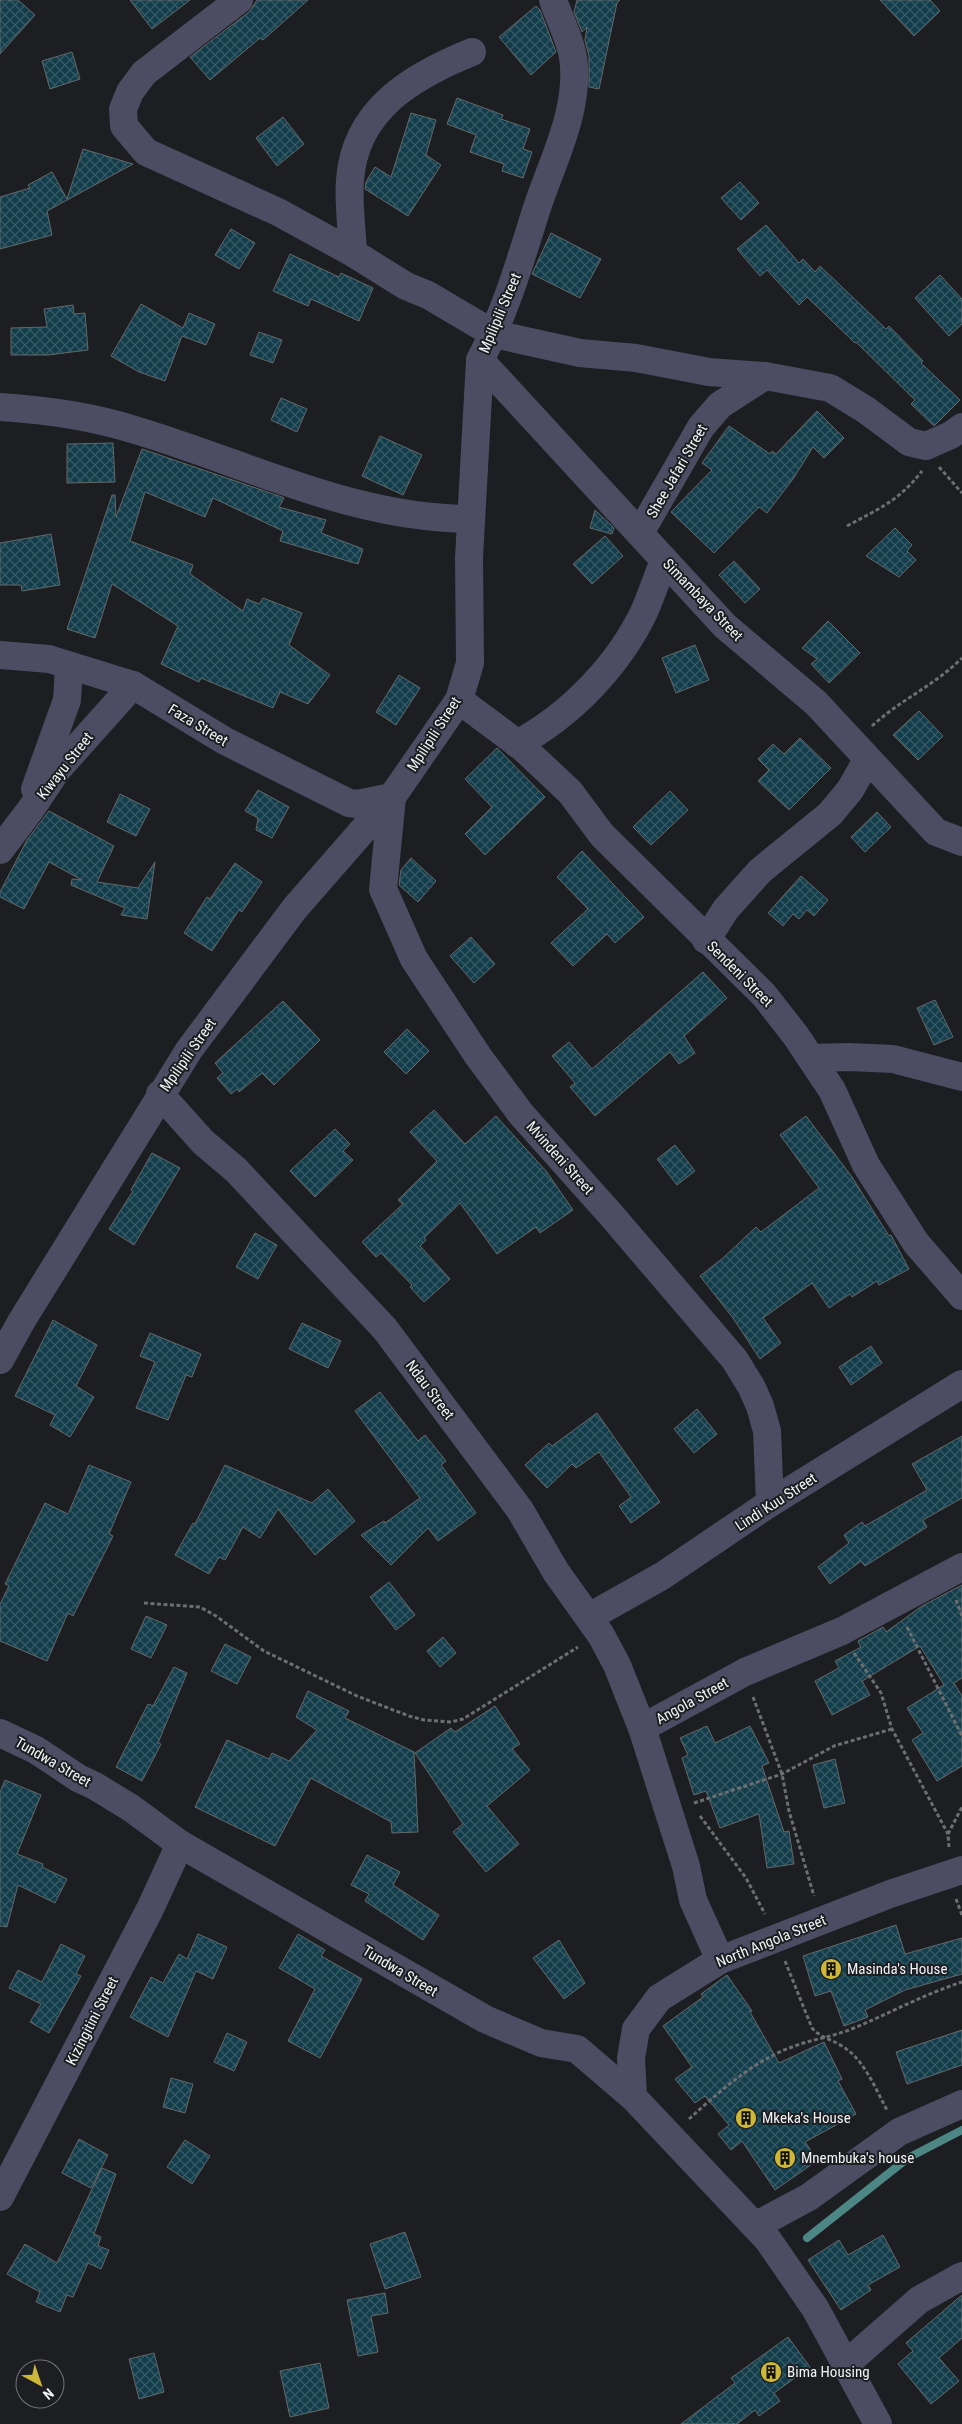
<svg xmlns="http://www.w3.org/2000/svg" width="962" height="2424" font-family="'Roboto Condensed',sans-serif">
  <style>
    .lines { fill: none; stroke-linecap: round; stroke-linejoin: round }
    .stream { stroke: #4c8685; stroke-width: 8 }
    .building { fill: url(#building-cross-hatch); stroke: #636869 }
    .path { stroke: #6c6e71; stroke-width: 3; stroke-dasharray: 4 2.5; stroke-linecap: butt }
    .street { stroke: #4c4c63; stroke-width: 28 }
    .labels { text-anchor: middle; stroke-width: 4; stroke-linejoin: round; paint-order: stroke }
    .street-label { font-size: 15px; fill: #f1f3f5; stroke: #1c1e21 }
    .poi-label { font-size: 15px; fill: #f1f3f5; stroke: #1c1e21; text-anchor: start }
  </style>
  <defs>
    <pattern id="building-cross-hatch" width="8" height="8" patternUnits="userSpaceOnUse" patternTransform="scale(1.25)"><rect width="8" height="8" fill="#133d4b"/><path d="M0 0l8 8M0 8l8-8" fill="none" stroke="#365a66"/></pattern>
  </defs>
  <rect width="100%" height="100%" fill="#1c1e21"/>
  <g class="lines">
    <!-- stream -->
    <polyline class="stream" points="807,2238 908,2158 962,2130"/>
  </g>
  <!-- building -->
  <g class="building">
    <polygon points="0,0 18,0 35,15 0,54"/>
    <polygon points="130,0 190,0 152,29"/>
    <polygon points="257,0 308,0 263,40 260,38 210,80 190,57 249,12"/>
    <polygon points="577,0 620,0 617,3 599,89 589,87 589,56 585,40 587,27 582,32 574,12"/>
    <polygon points="880,0 930,0 940,11 914,36"/>
    <polygon points="536,6 540,10 556,52 531,75 499,37"/>
    <polygon points="72,52 80,79 50,89 42,61"/>
    <polygon points="457,98 503,115 501,119 530,129 523,149 532,152 523,178 502,171 504,164 470,152 476,135 447,124"/>
    <polygon points="411,113 436,120 426,155 441,165 408,216 365,189 366,182 375,167 391,177"/>
    <polygon points="283,117 304,144 277,166 256,138"/>
    <polygon points="83,149 133,164 47,211 52,235 0,249 0,197 30,188 28,185 52,172 67,199"/>
    <polygon points="740,182 759,203 741,220 721,198"/>
    <polygon points="766,225 799,263 803,259 815,272 820,266 886,329 889,326 923,361 921,363 960,400 934,426 911,404 915,400 856,342 855,343 807,297 799,305 767,270 760,276 737,249"/>
    <polygon points="231,229 255,243 239,269 215,255"/>
    <polygon points="551,233 601,259 580,298 532,274"/>
    <polygon points="290,254 339,277 341,273 373,288 359,321 311,299 308,306 273,291"/>
    <polygon points="940,275 962,299 962,324 949,336 915,298"/>
    <polygon points="141,304 183,328 189,313 215,324 206,345 182,336 165,381 139,372 111,356"/>
    <polygon points="73,305 74,314 85,313 88,350 48,355 11,355 11,328 47,327 44,309"/>
    <polygon points="259,332 282,340 273,363 250,355"/>
    <polygon points="281,398 307,409 297,432 271,420"/>
    <polygon points="817,411 844,438 824,458 813,447 793,479 767,513 759,507 714,553 671,512 712,470 702,463 729,426 770,454 772,451 776,454"/>
    <polygon points="380,436 422,455 403,495 362,476"/>
    <polygon points="113,443 115,482 67,483 67,444"/>
    <polygon points="142,449 282,497 284,498 279,507 326,520 321,533 363,549 358,564 280,541 283,531 213,498 205,517 145,492 130,541 193,565 190,574 243,611 247,599 259,604 263,598 302,613 289,645 330,675 308,704 280,692 273,708 201,678 199,682 161,664 178,626 112,584 95,638 67,629 112,495 115,495 116,517"/>
    <polygon points="595,510 614,528 612,534 590,528"/>
    <polygon points="895,528 912,545 907,551 916,560 899,577 866,556"/>
    <polygon points="51,534 60,585 22,591 21,585 0,585 0,543"/>
    <polygon points="605,536 623,556 592,584 573,564"/>
    <polygon points="734,561 760,589 745,603 719,575"/>
    <polygon points="828,621 860,653 829,683 811,664 817,659 802,648"/>
    <polygon points="695,645 709,680 676,693 662,658"/>
    <polygon points="399,675 420,688 396,725 376,712"/>
    <polygon points="919,711 943,736 918,760 893,735"/>
    <polygon points="800,738 831,768 789,810 758,781 769,770 758,759 773,744 784,754"/>
    <polygon points="497,748 545,797 485,855 465,834 492,807 465,779"/>
    <polygon points="258,790 289,807 272,838 256,830 258,818 245,811"/>
    <polygon points="670,791 688,810 651,845 633,827"/>
    <polygon points="120,794 150,809 136,836 107,822"/>
    <polygon points="49,811 114,846 97,882 138,888 155,862 147,919 121,915 125,908 71,885 72,879 82,880 49,862 24,909 0,897 0,892 27,840"/>
    <polygon points="877,812 891,827 865,852 851,837"/>
    <polygon points="582,851 644,917 615,943 607,934 573,966 551,943 588,909 557,877"/>
    <polygon points="411,858 436,881 418,902 399,885 401,870"/>
    <polygon points="235,863 262,882 242,912 239,910 212,951 184,933 207,897 210,899"/>
    <polygon points="801,876 828,900 814,916 807,910 799,919 793,914 783,926 768,913"/>
    <polygon points="471,937 495,964 474,983 450,956"/>
    <polygon points="703,972 727,998 684,1036 695,1053 679,1064 670,1052 595,1116 570,1087 575,1083 552,1056 569,1042 592,1069"/>
    <polygon points="935,1000 953,1037 934,1045 917,1008"/>
    <polygon points="283,1001 320,1040 274,1085 262,1073 239,1092 237,1089 231,1094 217,1078 223,1073 215,1063"/>
    <polygon points="407,1029 429,1051 406,1074 384,1052"/>
    <polygon points="434,1110 465,1144 496,1116 546,1171 573,1210 540,1233 536,1227 497,1254 460,1203 424,1238 426,1240 420,1246 450,1279 424,1302 410,1287 412,1285 381,1253 376,1257 362,1242 403,1204 398,1200 437,1161 410,1132"/>
    <polygon points="806,1116 852,1177 889,1236 891,1235 909,1269 879,1285 877,1281 852,1297 850,1294 829,1308 812,1283 763,1318 781,1343 760,1359 733,1318 700,1276 723,1258 756,1227 761,1232 819,1188 780,1135"/>
    <polygon points="335,1129 350,1144 343,1151 353,1160 315,1197 290,1171"/>
    <polygon points="675,1145 695,1171 677,1185 657,1159"/>
    <polygon points="152,1153 180,1168 134,1245 109,1229 133,1191 131,1190"/>
    <polygon points="255,1233 277,1245 258,1279 236,1267"/>
    <polygon points="53,1320 97,1345 76,1386 94,1397 70,1437 50,1425 55,1415 15,1396"/>
    <polygon points="302,1323 341,1341 328,1368 289,1349"/>
    <polygon points="150,1333 201,1354 192,1377 186,1375 168,1420 136,1408 155,1362 140,1356"/>
    <polygon points="871,1346 882,1363 851,1385 839,1367"/>
    <polygon points="380,1392 418,1441 425,1435 446,1461 441,1465 476,1513 438,1541 428,1528 391,1565 361,1535 384,1521 385,1523 420,1498 355,1411"/>
    <polygon points="697,1409 717,1434 694,1453 674,1429"/>
    <polygon points="597,1413 660,1502 631,1523 619,1506 631,1497 599,1452 576,1468 572,1464 547,1488 525,1465 549,1443 552,1446"/>
    <polygon points="962,1436 962,1498 923,1520 927,1527 865,1566 861,1561 830,1584 818,1567 849,1543 844,1535 862,1522 865,1526 927,1490 912,1464"/>
    <polygon points="89,1465 131,1482 109,1534 113,1536 73,1616 68,1613 47,1661 0,1641 0,1604 9,1586 5,1584 45,1503 68,1514"/>
    <polygon points="225,1465 312,1503 328,1489 355,1521 315,1555 278,1509 260,1538 243,1527 225,1560 219,1557 209,1574 175,1555 193,1523 195,1524"/>
    <polygon points="389,1582 415,1615 396,1630 370,1597"/>
    <polygon points="962,1585 962,1678 954,1683 962,1696 962,1766 937,1781 912,1740 923,1733 907,1708 944,1685 920,1646 862,1681 870,1695 832,1715 815,1681 839,1668 835,1661 861,1647 858,1641 883,1627 886,1632 922,1606"/>
    <polygon points="146,1616 167,1625 151,1658 131,1649"/>
    <polygon points="443,1637 456,1653 440,1667 427,1651"/>
    <polygon points="225,1644 251,1657 237,1684 211,1671"/>
    <polygon points="174,1667 187,1673 158,1743 161,1744 142,1781 116,1767 148,1704 153,1706"/>
    <polygon points="308,1691 349,1711 345,1718 414,1752 418,1832 392,1833 391,1822 311,1778 275,1846 195,1807 227,1740 269,1759 272,1753 289,1761 317,1730 296,1717"/>
    <polygon points="495,1706 520,1744 512,1749 530,1770 487,1806 519,1844 486,1872 453,1832 463,1824 415,1753 451,1728 455,1732"/>
    <polygon points="707,1726 715,1743 750,1726 769,1763 762,1766 784,1832 789,1831 794,1864 767,1868 759,1814 720,1828 706,1791 694,1795 682,1758 688,1755 680,1738"/>
    <polygon points="835,1759 845,1803 824,1808 813,1765"/>
    <polygon points="5,1780 41,1795 17,1854 43,1864 42,1867 67,1879 55,1903 18,1885 7,1927 0,1926 0,1792"/>
    <polygon points="367,1855 400,1872 393,1885 439,1915 423,1940 365,1901 369,1894 351,1885"/>
    <polygon points="896,1925 905,1954 962,1938 962,1974 905,1990 865,2010 868,2017 844,2026 831,1991 815,1996 803,1956"/>
    <polygon points="198,1934 227,1947 213,1979 196,1971 168,2037 130,2017 151,1977 163,1983 179,1954 187,1959"/>
    <polygon points="298,1934 325,1950 321,1956 362,1979 320,2058 288,2041 315,1989 279,1968"/>
    <polygon points="559,1940 585,1983 564,1999 533,1958"/>
    <polygon points="61,1944 85,1956 76,1974 81,1976 49,2033 30,2022 41,2004 9,1988 18,1970 42,1982"/>
    <polygon points="727,1975 752,2011 750,2012 779,2063 824,2042 842,2079 838,2081 856,2114 805,2142 818,2160 775,2190 742,2141 731,2150 718,2134 729,2125 705,2096 695,2103 675,2079 692,2067 663,2026 703,1997 701,1994"/>
    <polygon points="962,2030 962,2065 907,2084 896,2052"/>
    <polygon points="227,2033 247,2042 234,2071 214,2062"/>
    <polygon points="171,2078 193,2084 185,2113 163,2107"/>
    <polygon points="79,2139 108,2155 91,2188 62,2173"/>
    <polygon points="185,2140 210,2156 192,2184 167,2167"/>
    <polygon points="102,2168 116,2174 94,2234 101,2237 98,2246 109,2250 101,2269 88,2263 73,2297 67,2295 60,2312 36,2302 40,2292 7,2274 25,2244 57,2263"/>
    <polygon points="405,2232 421,2277 385,2289 370,2244"/>
    <polygon points="883,2235 900,2267 868,2285 871,2290 841,2310 808,2260 839,2240 848,2255"/>
    <polygon points="385,2293 388,2313 371,2316 378,2352 358,2356 347,2300"/>
    <polygon points="962,2295 962,2338 939,2358 959,2381 931,2404 898,2364 913,2351 906,2343"/>
    <polygon points="788,2337 810,2367 774,2393 780,2401 759,2416 755,2410 737,2424 681,2424 735,2383 731,2378"/>
    <polygon points="154,2353 164,2392 139,2399 129,2359"/>
    <polygon points="320,2363 329,2408 290,2417 280,2371"/>
  </g>
  <g class="lines">
    <!-- path -->
    <g class="path">
      <polyline points="939,467 962,493"/>
      <path d="M847,526C878,509 899,501 922,471"/>
      <path d="M872,726C900,700 935,685 962,658"/>
      <polyline points="956,1600 962,1616"/>
      <polyline points="144,1603 200,1607 216,1616 264,1651 357,1696 409,1716 424,1720 451,1722 463,1719 578,1647"/>
      <polyline points="907,1627 962,1736"/>
      <polyline points="854,1653 881,1693 892,1729 948,1834"/>
      <polyline points="753,1697 782,1774 789,1811 814,1896"/>
      <polyline points="694,1803 782,1774 834,1746 892,1729"/>
      <polyline points="700,1816 746,1878 765,1914"/>
      <polyline points="949,1847 948,1834 962,1807"/>
      <polyline points="956,1899 962,1915"/>
      <path d="M785,1961L812,2028C821,2038 831,2039 842,2046C864,2059 875,2088 887,2110"/>
      <path d="M689,2119C719,2092 753,2061 792,2047C812,2039 833,2037 854,2028C890,2013 925,1994 962,1982"/>
    </g>
    <!-- street -->
    <g class="street">
      <polyline points="239,0 144,73 130,92 123,109 124,126 146,152 278,212 353,253 406,286 428,295 494,334 580,353 636,358 709,372 765,376 830,388 866,410 909,442 926,446 951,435 962,427"/>
      <path d="M353,253C352,229 348,203 350,180C355,109 413,76 472,52"/>
      <polyline points="480,360 725,626 816,703 936,832 962,842"/>
      <path d="M0,407C46,410 91,416 135,430C246,463 353,519 471,519"/>
      <polyline points="640,533 701,427 720,405 765,376"/>
      <polyline points="0,655 49,659 133,685 225,741 349,803 357,804 392,797 383,889 414,959 478,1056 521,1114 612,1216 735,1360 752,1388 760,1406 767,1431 770,1503"/>
      <polyline points="459,700 522,747 570,792 602,835 764,995 796,1036 832,1090 866,1165 916,1243 962,1296"/>
      <path d="M517,744C571,715 619,665 645,610C652,593 658,576 664,560"/>
      <polyline points="35,789 67,700 69,666"/>
      <polyline points="0,850 31,809 57,770 133,685"/>
      <polyline points="706,940 726,909 760,871 830,814 850,790 867,760"/>
      <polyline points="811,1058 849,1057 893,1059 962,1077"/>
      <polyline points="160,1094 203,1142 236,1170 385,1329 520,1510 556,1572 601,1635 617,1665 642,1728 686,1866 693,1900 720,1960"/>
      <path d="M0,1360L21,1322L189,1050L295,908L392,797L459,700L470,663L469,558L480,360C505,313 519,265 535,214C550,165 581,111 573,57C570,38 559,18 553,0"/>
      <polyline points="589,1617 662,1576 770,1503 962,1384"/>
      <polyline points="642,1728 745,1672 842,1631 962,1567"/>
      <polyline points="0,1733 36,1750 78,1778 95,1786 131,1808 180,1844 485,2019 541,2043 577,2049 633,2097 768,2240 815,2308 878,2424"/>
      <polyline points="633,2097 631,2058 636,2029 659,1998 720,1960 890,1894 962,1870"/>
      <polyline points="0,2197 150,1909 180,1844"/>
      <polyline points="755,2226 809,2197 899,2132 962,2104"/>
      <polyline points="846,2364 919,2300 962,2276"/>
    </g>
  </g>
  <!-- icons -->
  <defs>
    <g id="building-disc" transform="scale(1.125)"><circle r="9.5" fill="#ceb837" stroke="#1c1e21"/><path d="M-4-6H4V6H1V3H-1V6H-4ZM-2.5-4.3h1.7v1.8h-1.7ZM.8-4.3h1.7v1.8H.8ZM-2.5-1h1.7V.8h-1.7ZM.8-1h1.7V.8H.8Z" fill="#111"/></g>
  </defs>
  <g fill-rule="evenodd">
    <use href="#building-disc" x="831" y="1969"/>
    <use href="#building-disc" x="746" y="2118"/>
    <use href="#building-disc" x="785" y="2158"/>
    <use href="#building-disc" x="771" y="2372"/>
  </g>
  <g class="labels">
    <!-- street labels -->
    <g class="street-label">
      <text transform="translate(500 313) rotate(-67)" y="5">Mpilipili Street</text>
      <text transform="translate(677 471) rotate(-60)" y="5">Shee Jafari Street</text>
      <text transform="translate(703 600) rotate(46)" y="5">Simambaya Street</text>
      <text transform="translate(198 725) rotate(31)" y="5">Faza Street</text>
      <text transform="translate(434 734) rotate(-57)" y="5">Mpilipili Street</text>
      <text transform="translate(65 766) rotate(-52)" y="5">Kiwayu Street</text>
      <text transform="translate(740 974) rotate(45)" y="5">Sendeni Street</text>
      <text transform="translate(188 1055) rotate(-55)" y="5">Mpilipili Street</text>
      <text transform="translate(560 1158) rotate(48)" y="5">Mvindeni Street</text>
      <text transform="translate(430 1390) rotate(53)" y="5">Ndau Street</text>
      <text transform="translate(776 1502) rotate(-33)" y="5">Lindi Kuu Street</text>
      <text transform="translate(692 1701) rotate(-29)" y="5">Angola Street</text>
      <text transform="translate(53 1762) rotate(30)" y="5">Tundwa Street</text>
      <text transform="translate(771 1941) rotate(-22)" y="5">North Angola Street</text>
      <text transform="translate(400 1971) rotate(31)" y="5">Tundwa Street</text>
      <text transform="translate(92 2021) rotate(-63)" y="5">Kizingitini Street</text>
    </g>
    <!-- poi labels -->
    <g class="poi-label">
      <text x="847" y="1974">Masinda's House</text>
      <text x="762" y="2123">Mkeka's House</text>
      <text x="801" y="2163">Mnembuka's house</text>
      <text x="787" y="2377">Bima Housing</text>
    </g>
  </g>
  <!-- north arrow -->
  <g transform="translate(40 2384) rotate(140)"><circle r="24" fill="#1c1e21" stroke="#717376"/>
  <path d="M0-4L9 19L0 12L-9 19Z" fill="#ceb837"/>
  <text y="-8" font-size="14" font-weight="bold" text-anchor="middle" fill="#f1f3f5">N</text>
  </g>
</svg>
